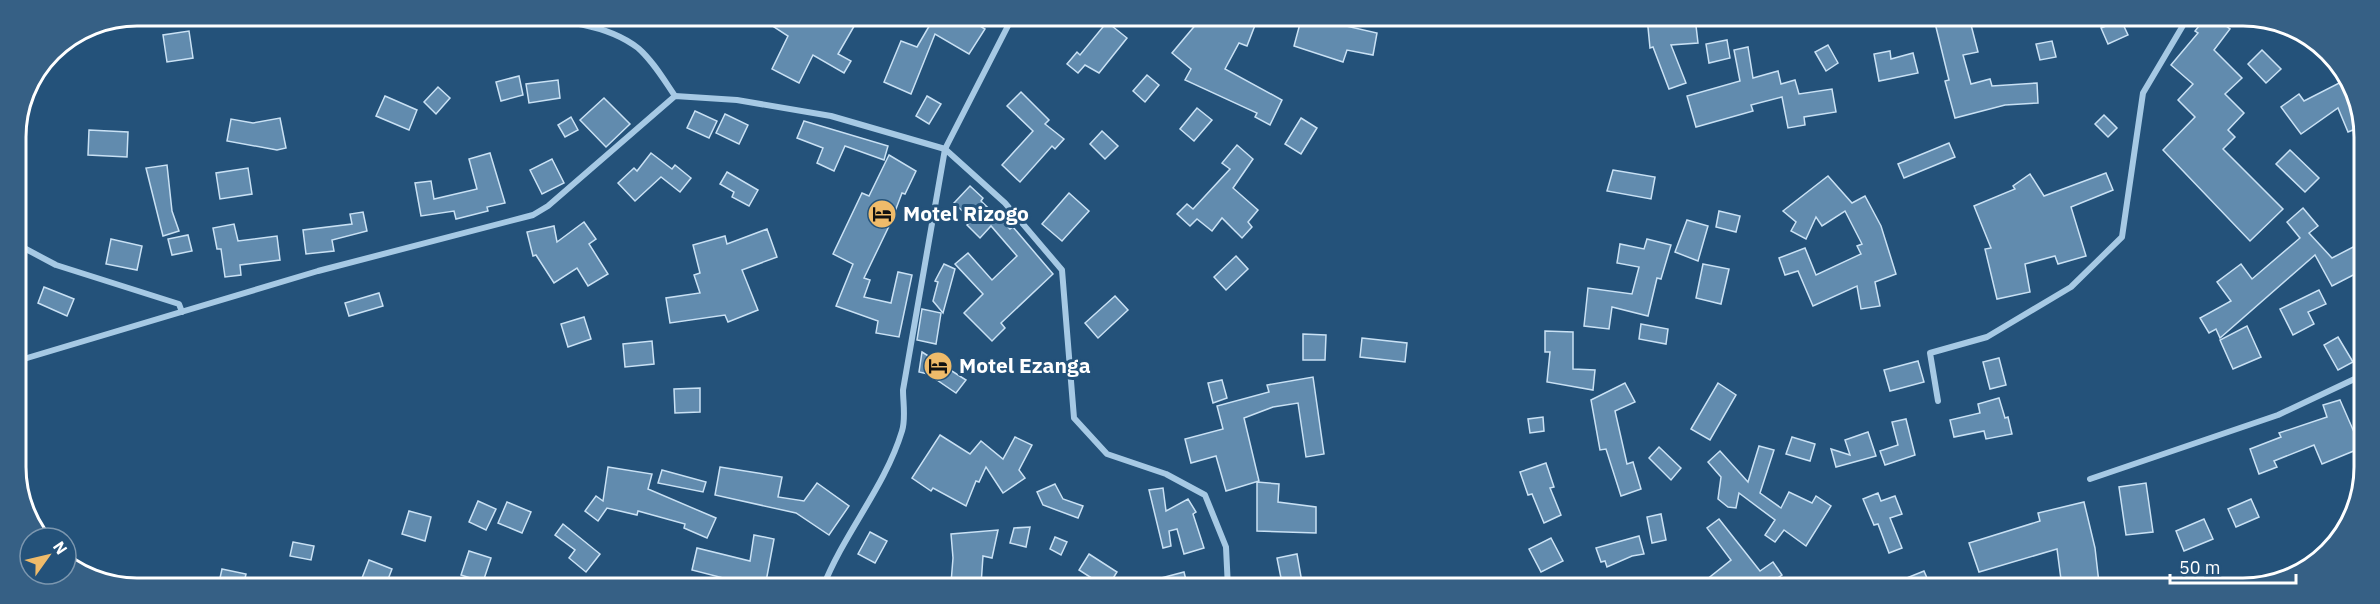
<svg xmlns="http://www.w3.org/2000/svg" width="2380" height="604" font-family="'IBM Plex Sans',sans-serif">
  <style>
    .building { fill: #618bae; stroke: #c9e1f4; stroke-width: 1.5 }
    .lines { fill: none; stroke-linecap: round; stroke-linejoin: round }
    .minor { stroke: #a6c9e4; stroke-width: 6 }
    .labels { text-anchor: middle; stroke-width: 6; stroke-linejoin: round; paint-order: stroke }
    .poi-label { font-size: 21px; font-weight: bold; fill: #fff; stroke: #24527a; text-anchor: start }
    .rim { fill: none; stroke: #fff; stroke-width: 3 }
  </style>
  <rect width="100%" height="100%" fill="#24527a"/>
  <!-- building -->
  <g class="building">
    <polygon points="757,16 860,16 838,54 851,61 844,73 813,55 799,83 772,69 788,36"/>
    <polygon points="935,16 964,16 985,29 969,54 935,34 911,94 884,82 901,41 917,47"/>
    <polygon points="1203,16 1249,16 1257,20 1247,46 1239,43 1225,69 1282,100 1270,125 1255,117 1257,113 1185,80 1191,69 1172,53"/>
    <polygon points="1302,16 1350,16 1346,26 1377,33 1373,55 1347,50 1343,62 1294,46"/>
    <polygon points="1647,17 1695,17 1698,43 1671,45 1686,83 1669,89 1653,47 1650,48"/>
    <polygon points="1960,17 1969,17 1978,52 1963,55 1971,84 1990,79 1992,86 2037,83 2038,103 2005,105 1955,118 1945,81 1949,80 1935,23"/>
    <polygon points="2206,17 2214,17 2230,29 2214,50 2242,78 2225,94 2244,113 2228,130 2235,137 2223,149 2283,209 2250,241 2163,150 2195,117 2178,100 2193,84 2171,65 2198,33 2195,31"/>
    <polygon points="2121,20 2128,35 2108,44 2101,28"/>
    <polygon points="1107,22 1127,38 1099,73 1085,65 1078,73 1067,64 1077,52 1080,55"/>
    <polygon points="189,31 193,58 167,62 163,35"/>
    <polygon points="1727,40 1730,58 1709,63 1706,44"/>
    <polygon points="2052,41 2056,57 2040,60 2036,44"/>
    <polygon points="1828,45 1838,63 1826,71 1815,52"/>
    <polygon points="1748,47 1753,78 1778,71 1781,84 1795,80 1799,94 1832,89 1836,112 1804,117 1805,125 1788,128 1782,97 1751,105 1753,111 1696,127 1687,96 1740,81 1734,50"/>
    <polygon points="2262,50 2281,69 2266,83 2248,64"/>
    <polygon points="1890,51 1891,59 1913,53 1918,73 1879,81 1874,54"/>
    <polygon points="1147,75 1159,85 1145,102 1133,91"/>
    <polygon points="519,76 523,95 501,101 496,82"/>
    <polygon points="558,80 560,98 529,103 526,84"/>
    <polygon points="2345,80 2363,126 2348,132 2338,108 2301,134 2281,107 2299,94 2304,101"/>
    <polygon points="438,87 450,98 436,114 424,102"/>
    <polygon points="1021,92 1049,120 1045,124 1064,139 1055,149 1052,146 1020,182 1002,165 1033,131 1007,106"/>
    <polygon points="385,96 417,110 409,130 376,116"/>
    <polygon points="927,96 941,104 929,124 916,116"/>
    <polygon points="604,98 630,124 606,147 580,120"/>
    <polygon points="1197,108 1212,120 1194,141 1180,129"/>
    <polygon points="695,111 717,121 709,138 687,128"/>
    <polygon points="725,114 748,125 739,144 716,133"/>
    <polygon points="2104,115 2117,128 2108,137 2095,124"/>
    <polygon points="571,117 578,130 565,137 558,125"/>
    <polygon points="280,118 286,148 277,150 227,141 231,119 253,123"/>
    <polygon points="1301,118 1317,128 1301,154 1285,144"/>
    <polygon points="804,121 888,146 884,160 845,146 834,171 817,163 823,148 797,138"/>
    <polygon points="89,130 128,132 127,157 88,155"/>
    <polygon points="1102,131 1118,146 1105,159 1090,144"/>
    <polygon points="1949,143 1955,157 1904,178 1898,164"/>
    <polygon points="1237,145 1253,159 1233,188 1258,210 1248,222 1252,227 1242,238 1222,218 1212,231 1197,219 1190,226 1177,214 1187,204 1193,209 1230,169 1222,163"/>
    <polygon points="2290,150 2319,178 2305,192 2276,164"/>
    <polygon points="490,153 505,203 487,207 488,211 456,219 454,211 421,216 415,183 431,181 434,199 477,189 469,159"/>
    <polygon points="651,153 672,169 675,165 691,178 680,192 661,177 635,201 618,183 634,168 637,171"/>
    <polygon points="889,155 916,171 905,194 902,193 891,222 864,278 870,280 864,297 891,303 898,272 912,275 899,337 876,333 878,321 836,306 853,264 833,254 862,193 869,196"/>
    <polygon points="552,159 564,183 542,194 530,170"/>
    <polygon points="167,165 172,211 179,231 163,236 146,168"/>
    <polygon points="248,168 252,194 220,199 216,173"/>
    <polygon points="1613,170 1655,177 1651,199 1607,191"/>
    <polygon points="727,172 758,190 749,206 732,197 734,192 720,184"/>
    <polygon points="2106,173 2113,190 2071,207 2086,256 2058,264 2055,256 2025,264 2030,292 1997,299 1985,249 1991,248 1974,206 2015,189 2013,186 2030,174 2044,196"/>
    <polygon points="1828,176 1852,203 1865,196 1881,226 1896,274 1875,282 1880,306 1861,309 1857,286 1813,306 1798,271 1785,275 1779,258 1805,248 1816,275 1861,254 1857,246 1862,244 1845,211 1822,226 1816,217 1806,239 1791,231 1796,222 1783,211"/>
    <polygon points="970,186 983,198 981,201 1010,229 1013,227 1053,274 1001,323 1005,328 992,341 964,313 983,294 955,264 968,253 992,280 1017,256 991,226 980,238 967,225 972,220 954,203"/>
    <polygon points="1069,193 1089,211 1062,241 1042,224"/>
    <polygon points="2303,208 2318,226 2309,233 2332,258 2357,245 2363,254 2363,270 2332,286 2315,255 2220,338 2216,329 2209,333 2200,318 2231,301 2217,282 2241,264 2252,279 2300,238 2287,222"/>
    <polygon points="1719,211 1740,216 1736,232 1716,227"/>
    <polygon points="363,212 367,231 332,240 334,251 306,254 303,230 352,224 350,214"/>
    <polygon points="1687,220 1708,226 1698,261 1675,252"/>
    <polygon points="584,222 596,239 589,244 608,274 588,286 577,268 554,283 536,255 533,256 527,232 554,226 557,242"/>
    <polygon points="234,224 238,241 277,236 280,260 240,265 241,275 225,277 221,249 217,249 213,228"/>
    <polygon points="767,229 777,257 742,270 758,310 728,322 725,315 670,323 666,298 700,293 694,275 700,273 693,245 725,236 727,244"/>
    <polygon points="188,235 192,251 172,255 168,239"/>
    <polygon points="111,239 142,246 137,270 106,264"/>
    <polygon points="1647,239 1671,245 1661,279 1657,278 1648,316 1612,307 1609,329 1584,326 1588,288 1632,294 1639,267 1617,263 1620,244 1644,249"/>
    <polygon points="1236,256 1248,269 1226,290 1214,277"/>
    <polygon points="944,264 955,269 943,313 933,301 938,282 935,281"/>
    <polygon points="1703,264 1729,269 1721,304 1696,298"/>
    <polygon points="44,287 74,299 67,316 38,303"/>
    <polygon points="2319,290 2326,304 2308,312 2314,324 2293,335 2280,309"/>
    <polygon points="379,293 383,306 349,316 345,303"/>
    <polygon points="1115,296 1128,310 1098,338 1085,323"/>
    <polygon points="922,309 941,313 936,344 917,340"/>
    <polygon points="584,317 591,339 568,347 561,324"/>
    <polygon points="1641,324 1668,329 1666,344 1639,339"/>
    <polygon points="2247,326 2261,357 2233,369 2220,340"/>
    <polygon points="1545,331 1573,332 1573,369 1595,370 1593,390 1547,382 1550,352 1545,352"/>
    <polygon points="1303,334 1326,335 1325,360 1303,360"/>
    <polygon points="2338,337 2353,362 2338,370 2324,345"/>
    <polygon points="1362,338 1407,343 1405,362 1360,357"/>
    <polygon points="652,341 654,364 625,367 623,344"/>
    <polygon points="922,352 966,380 956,393 928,374 919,372"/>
    <polygon points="1999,358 2006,385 1990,389 1983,362"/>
    <polygon points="1918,361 1924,382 1890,391 1884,370"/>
    <polygon points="1313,377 1324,454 1306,457 1298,403 1273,407 1244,418 1259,481 1226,491 1216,456 1191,463 1185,439 1223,429 1217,406 1269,392 1267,385"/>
    <polygon points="1222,380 1227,398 1213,403 1208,383"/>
    <polygon points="1625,383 1635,402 1615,411 1627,464 1633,462 1641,489 1621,496 1606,449 1600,450 1591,400"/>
    <polygon points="1718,383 1736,395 1710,440 1691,429"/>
    <polygon points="700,388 700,412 675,413 674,389"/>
    <polygon points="1999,398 2005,418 2008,417 2012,434 1986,439 1984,431 1954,437 1950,420 1980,413 1978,404"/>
    <polygon points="2340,400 2361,448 2322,464 2314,445 2274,461 2277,467 2259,474 2250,449 2281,437 2279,433 2327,417 2323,405"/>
    <polygon points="1543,417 1544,431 1530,433 1528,419"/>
    <polygon points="1906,419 1915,455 1885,465 1880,451 1898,445 1892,422"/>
    <polygon points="1868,432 1876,456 1836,467 1831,449 1850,455 1845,440"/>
    <polygon points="940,435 970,454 981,441 1003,459 1015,437 1032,445 1019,470 1025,478 1003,493 986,467 979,482 976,481 966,506 933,488 931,491 912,478"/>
    <polygon points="1792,437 1815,444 1810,461 1786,454"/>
    <polygon points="1759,446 1774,450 1760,493 1781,508 1789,492 1812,503 1816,496 1831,506 1806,546 1784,530 1775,542 1765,535 1775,520 1739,493 1736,508 1728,507 1718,499 1721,477 1708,462 1720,451 1748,482"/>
    <polygon points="1659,447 1681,468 1671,480 1649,458"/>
    <polygon points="1546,463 1554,487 1550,488 1561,515 1544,523 1532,494 1528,495 1520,472"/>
    <polygon points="608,467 652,474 648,489 716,518 707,538 684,528 685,524 638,511 637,515 607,508 598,521 585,511 596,496 603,501"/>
    <polygon points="720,467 782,477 778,497 804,501 817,483 849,506 829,535 796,513 715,495"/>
    <polygon points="662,470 706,482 703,492 658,483"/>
    <polygon points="1257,482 1279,484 1278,502 1316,507 1316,533 1257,531"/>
    <polygon points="2146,483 2153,532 2126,535 2119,487"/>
    <polygon points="1055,484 1063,499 1083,506 1078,518 1043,505 1037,492"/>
    <polygon points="1163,488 1166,511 1188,499 1196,512 1193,514 1204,548 1184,554 1177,529 1169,531 1171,546 1163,548 1149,490"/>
    <polygon points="1878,493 1881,501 1895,496 1902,514 1890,518 1902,548 1889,553 1878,524 1874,525 1863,499"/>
    <polygon points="2251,499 2259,517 2236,527 2228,509"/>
    <polygon points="478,501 496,509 486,530 469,522"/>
    <polygon points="507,502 531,512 522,533 498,523"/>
    <polygon points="2084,502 2095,548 2099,583 2062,587 2057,549 1979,572 1969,543 2040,521 2038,513"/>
    <polygon points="409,511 431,517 425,541 402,534"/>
    <polygon points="1661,514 1666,540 1652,543 1647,517"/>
    <polygon points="1719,519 1760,571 1773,562 1782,575 1764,588 1696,588 1731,560 1707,528"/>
    <polygon points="2204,519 2213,539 2184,551 2176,531"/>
    <polygon points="563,524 600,554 586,572 569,558 575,550 555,535"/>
    <polygon points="1030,527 1026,547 1010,543 1014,528"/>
    <polygon points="998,530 992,558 983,556 981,585 951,583 953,558 951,534"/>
    <polygon points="870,532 887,541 875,563 858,554"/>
    <polygon points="754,535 774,539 765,587 743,587 743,583 692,570 697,548 750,561"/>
    <polygon points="1639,536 1644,554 1632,556 1607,567 1605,561 1601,562 1596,548"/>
    <polygon points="1055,537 1067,542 1061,555 1050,549"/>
    <polygon points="1551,538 1563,561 1541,572 1529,549"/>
    <polygon points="293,542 314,546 311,560 290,556"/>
    <polygon points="469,551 491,558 483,582 461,575"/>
    <polygon points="1089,554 1117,572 1107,588 1079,570"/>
    <polygon points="1297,554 1303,588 1283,588 1277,558"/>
    <polygon points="369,560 392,569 385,587 362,578"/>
    <polygon points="222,569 246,574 243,587 218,587"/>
    <polygon points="1924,571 1930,585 1920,588 1882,588"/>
    <polygon points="1184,572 1188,588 1143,588 1142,583"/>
  </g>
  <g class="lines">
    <!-- minor -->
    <g class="minor">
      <path d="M488,15C536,20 598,17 638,48C653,61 664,80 675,96"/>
      <polyline points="16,190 24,248 56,265 179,304 182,312"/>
      <polyline points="17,361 318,271 533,215 548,206 675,96 737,100 831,116 945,149 1005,203 1062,270 1074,418 1107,454 1166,474 1205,495 1226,547 1228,588"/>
      <polyline points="1938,401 1930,353 1987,337 2071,287 2122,237 2143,93 2188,17"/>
      <polyline points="2090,479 2278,415 2363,375"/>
      <path d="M823,587C844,533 885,487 902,431C906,419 903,402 903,390L945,149L1013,16"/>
    </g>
  </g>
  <!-- icons -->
  <defs>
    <g id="hotel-disc" transform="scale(1.5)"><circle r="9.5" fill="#efbb6a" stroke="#24527a"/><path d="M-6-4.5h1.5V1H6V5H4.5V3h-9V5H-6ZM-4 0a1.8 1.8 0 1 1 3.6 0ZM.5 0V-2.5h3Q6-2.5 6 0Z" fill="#111"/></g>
  </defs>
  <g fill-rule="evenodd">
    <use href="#hotel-disc" x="882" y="214"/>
    <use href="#hotel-disc" x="938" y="366"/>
  </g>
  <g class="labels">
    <!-- poi labels -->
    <g class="poi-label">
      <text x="903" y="221">Motel Rizogo</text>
      <text x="959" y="373">Motel Ezanga</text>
    </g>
  </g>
  <!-- crop -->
  <path d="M0 0H2380V604H0ZM137 26H2243A111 111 0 0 1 2354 137V467A111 111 0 0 1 2243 578H137A111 111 0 0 1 26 467V137A111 111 0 0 1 137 26Z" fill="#366085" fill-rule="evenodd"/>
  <path class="rim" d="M137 26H2243A111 111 0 0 1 2354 137V467A111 111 0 0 1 2243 578H137A111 111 0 0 1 26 467V137A111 111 0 0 1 137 26Z"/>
  <!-- north arrow -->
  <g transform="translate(48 556) rotate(56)"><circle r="28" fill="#24527a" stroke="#7c97af" stroke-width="1.5"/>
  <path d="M0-4.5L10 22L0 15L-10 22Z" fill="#efbb6a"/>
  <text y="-9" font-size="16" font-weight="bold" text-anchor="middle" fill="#ffffff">N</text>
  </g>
  <!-- scale -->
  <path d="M2170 574v9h126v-9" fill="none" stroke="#ffffff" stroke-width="3"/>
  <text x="2179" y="574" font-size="18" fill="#ffffff" stroke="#24527a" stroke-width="4.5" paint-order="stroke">50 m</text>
</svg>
